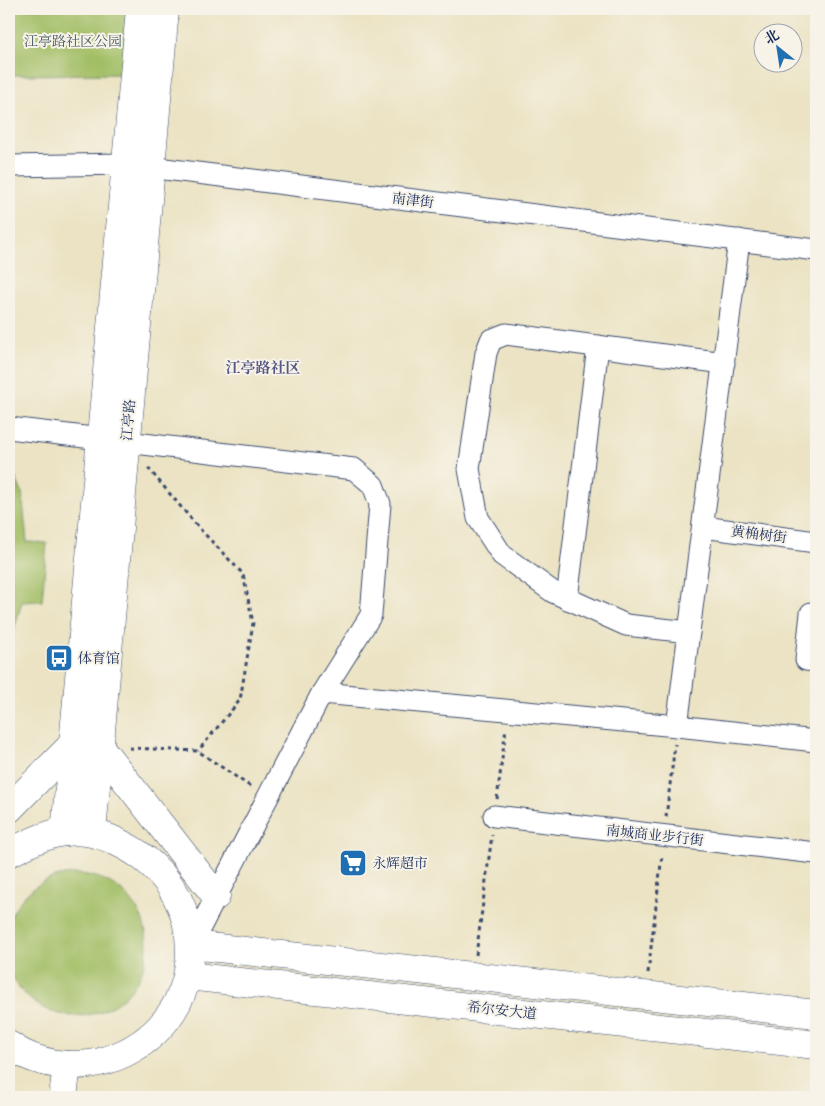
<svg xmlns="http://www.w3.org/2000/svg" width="825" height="1106" font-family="'IM FELL English','Noto Serif SC',serif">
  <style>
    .green { fill: #a2be65; stroke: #5e7662 }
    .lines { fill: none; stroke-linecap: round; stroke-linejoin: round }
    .street-casing { stroke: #3a4a6d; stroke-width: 23 }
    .secondary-casing { stroke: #3a4a6d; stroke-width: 29 }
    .primary-casing { stroke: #3a4a6d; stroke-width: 29 }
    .path { stroke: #3a4a6d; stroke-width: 3; stroke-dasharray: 4 4; stroke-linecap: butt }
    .street { stroke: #fff; stroke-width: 21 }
    .secondary { stroke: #fff; stroke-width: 28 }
    .primary { stroke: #fff; stroke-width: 28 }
    .labels { text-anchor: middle; stroke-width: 4; stroke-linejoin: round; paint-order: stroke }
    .park-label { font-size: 14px; fill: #445a60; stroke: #f7f3e8 }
    .street-label { font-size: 14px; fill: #1b2f5e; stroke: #f7f3e8 }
    .poi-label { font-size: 14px; fill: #1b2f5e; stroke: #f7f3e8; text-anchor: start }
    .neighbourhood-label { font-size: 15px; font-weight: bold; fill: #555887; stroke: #f7f3e8 }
  </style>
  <rect width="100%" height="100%" fill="#f7f3e8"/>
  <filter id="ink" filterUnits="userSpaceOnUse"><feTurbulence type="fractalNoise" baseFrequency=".02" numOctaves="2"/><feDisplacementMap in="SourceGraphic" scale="10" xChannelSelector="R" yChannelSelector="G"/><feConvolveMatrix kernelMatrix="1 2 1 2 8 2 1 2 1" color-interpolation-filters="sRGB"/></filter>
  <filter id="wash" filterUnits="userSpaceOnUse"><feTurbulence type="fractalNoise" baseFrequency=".0096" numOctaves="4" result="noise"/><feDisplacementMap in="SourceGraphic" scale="20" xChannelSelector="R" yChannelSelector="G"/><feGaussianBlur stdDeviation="1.12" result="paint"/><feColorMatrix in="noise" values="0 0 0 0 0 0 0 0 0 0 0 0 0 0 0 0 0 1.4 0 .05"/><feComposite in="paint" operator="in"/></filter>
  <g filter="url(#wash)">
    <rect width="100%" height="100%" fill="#ebe3c3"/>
    <!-- green -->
    <g class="green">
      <polygon points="9,9 140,9 134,74 9,75"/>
      <polygon points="9,463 22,492 27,542 47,543 42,601 22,602 9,647"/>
      <circle cx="76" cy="945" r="71"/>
    </g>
  </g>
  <g filter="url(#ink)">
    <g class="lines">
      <!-- street casing -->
      <g class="street-casing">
        <g id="street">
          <polyline points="9,166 125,164 816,250"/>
          <polyline points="9,428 354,469 373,485 380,504 371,615 322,693 191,945"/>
          <polyline points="703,527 816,542"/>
          <polyline points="567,599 598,346"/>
          <polyline points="816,614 811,613 806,660 816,661"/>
          <polyline points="689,632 626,625 553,592 502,555 478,518 469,469 486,353 491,340 506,334 724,363"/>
          <polyline points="322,693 677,726 816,741"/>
          <polyline points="677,726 739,240"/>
          <polyline points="494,816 816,853"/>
        </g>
      </g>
      <!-- secondary casing -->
      <g class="secondary-casing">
        <g id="secondary">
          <polyline points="99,746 216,896"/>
          <polyline points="9,809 73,744"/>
          <polyline points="65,832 140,9"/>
          <polyline points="92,832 165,9"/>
          <polyline points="63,1097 67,1065"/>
        </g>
      </g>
      <!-- primary casing -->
      <g class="primary-casing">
        <g id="primary">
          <path d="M9,853C27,844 45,834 65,832C86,829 105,835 123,845C219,894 210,1027 107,1060C75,1070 36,1065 9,1045"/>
          <polyline points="191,945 816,1014"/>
          <polyline points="187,976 816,1045"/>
        </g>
      </g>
      <!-- path -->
      <g class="path">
        <polyline points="148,468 198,527 243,574 253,623 240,700 198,751"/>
        <polyline points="129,748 198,751 251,787"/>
        <polyline points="497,799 506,728"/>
        <polyline points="666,817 675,744"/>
        <polyline points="476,955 492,835"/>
        <polyline points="648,973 662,855"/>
      </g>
      <!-- street -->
      <use href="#street" class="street"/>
      <!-- secondary -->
      <use href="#secondary" class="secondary"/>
      <!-- primary -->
      <use href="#primary" class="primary"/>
    </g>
  </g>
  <!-- icons -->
  <defs>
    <g id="bus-square" transform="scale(1.4375)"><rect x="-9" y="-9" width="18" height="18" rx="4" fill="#1f6fb2" stroke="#f7f3e8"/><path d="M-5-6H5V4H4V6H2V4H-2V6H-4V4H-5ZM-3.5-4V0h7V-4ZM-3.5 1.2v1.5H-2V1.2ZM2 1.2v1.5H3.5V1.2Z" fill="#fff"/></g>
    <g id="supermarket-square" transform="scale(1.4375)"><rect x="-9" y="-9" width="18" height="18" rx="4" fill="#1f6fb2" stroke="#f7f3e8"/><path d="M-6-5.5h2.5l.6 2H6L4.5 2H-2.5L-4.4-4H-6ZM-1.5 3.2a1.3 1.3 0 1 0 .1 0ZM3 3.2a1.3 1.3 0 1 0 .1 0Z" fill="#fff"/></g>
  </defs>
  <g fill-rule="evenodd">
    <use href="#bus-square" x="59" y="658"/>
    <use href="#supermarket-square" x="353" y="863"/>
  </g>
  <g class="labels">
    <!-- park labels -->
    <g class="park-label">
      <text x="73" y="46">江亭路社区公园</text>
    </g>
    <!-- street labels -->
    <g class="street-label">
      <text transform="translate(413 200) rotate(7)" y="5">南津街</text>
      <text transform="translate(128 420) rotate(-85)" y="5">江亭路</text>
      <text transform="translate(759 534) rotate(7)" y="5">黄桷树街</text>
      <text transform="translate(655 835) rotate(6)" y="5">南城商业步行街</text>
      <text transform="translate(502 1010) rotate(6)" y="5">希尔安大道</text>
    </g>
    <!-- poi labels -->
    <g class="poi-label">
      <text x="78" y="663">体育馆</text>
      <text x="372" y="868">永辉超市</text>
    </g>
    <!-- neighbourhood labels -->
    <g class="neighbourhood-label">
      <text x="263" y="373">江亭路社区</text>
    </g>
  </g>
  <!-- margin -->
  <rect width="825" height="1106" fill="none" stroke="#f7f3e8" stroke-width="30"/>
  <!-- north arrow -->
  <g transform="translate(778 48) rotate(330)"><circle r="24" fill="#f7f3e8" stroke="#9fa5b1"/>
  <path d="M0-4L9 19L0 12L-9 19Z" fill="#1f6fb2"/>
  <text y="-8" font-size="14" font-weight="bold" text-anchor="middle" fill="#1b2f5e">北</text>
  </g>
</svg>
